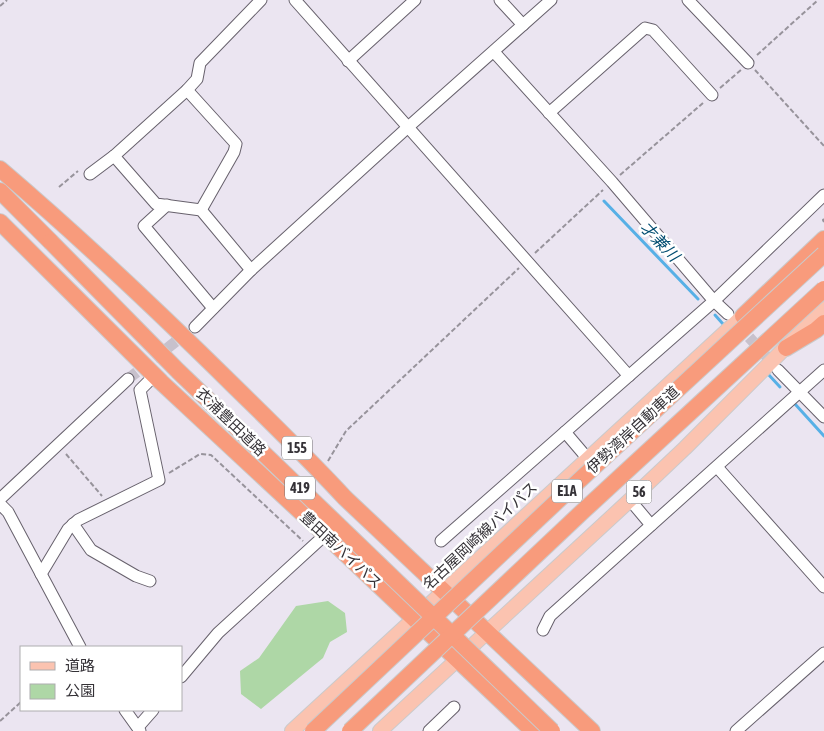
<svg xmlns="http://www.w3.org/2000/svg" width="824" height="731" font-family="'Asap Condensed','Noto Sans JP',sans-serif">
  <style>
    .green { fill: #aed7a6 }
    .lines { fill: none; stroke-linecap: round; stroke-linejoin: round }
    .stream { stroke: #57b0e6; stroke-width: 3 }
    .minor-tunnel { stroke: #c7c1cc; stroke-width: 11; stroke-dasharray: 11 5.5; stroke-linecap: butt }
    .minor-casing { stroke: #67616c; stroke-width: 13 }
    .major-casing { stroke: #cacacb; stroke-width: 16 }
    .highway-casing { stroke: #cacacb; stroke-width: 18 }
    .path { stroke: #97939b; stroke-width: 2; stroke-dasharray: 5 2.5; stroke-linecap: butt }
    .minor { stroke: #fff; stroke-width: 11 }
    .major { stroke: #fbc3b0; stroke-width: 14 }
    .highway { stroke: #f89b7c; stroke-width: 16 }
    .highway-bridge-casing { stroke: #cacacb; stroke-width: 18; stroke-linecap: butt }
    .highway-bridge { stroke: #f89b7c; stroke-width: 16 }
    .labels { text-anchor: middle; stroke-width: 5; stroke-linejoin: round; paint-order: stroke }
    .shield { fill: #fff; stroke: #727073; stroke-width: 1 }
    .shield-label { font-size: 14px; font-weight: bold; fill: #353237 }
    .street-label { font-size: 15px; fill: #353237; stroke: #fff }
    .water-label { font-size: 16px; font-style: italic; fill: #004c70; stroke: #fff }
  </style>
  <rect width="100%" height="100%" fill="#ebe5f1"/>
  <!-- green -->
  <polygon class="green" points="328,601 345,613 347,632 330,642 323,658 261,709 241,694 240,671 259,658 296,606"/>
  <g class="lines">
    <!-- stream -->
    <g class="stream">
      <polyline points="604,201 698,299"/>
      <polyline points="715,315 723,324"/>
      <polyline points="768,374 780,387"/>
      <polyline points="795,404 824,436"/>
    </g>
    <!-- minor-tunnel -->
    <g class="minor-tunnel">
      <polyline points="738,325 776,367"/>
      <polyline points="128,379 188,332"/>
    </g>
    <!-- minor casing -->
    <g class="minor-casing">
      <g id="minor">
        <polyline points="295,0 629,376"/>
        <polyline points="500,0 523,25"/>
        <polyline points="688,0 748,63"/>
        <polyline points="494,52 612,182 714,301 728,314"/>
        <polyline points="348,61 415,0"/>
        <polyline points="187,90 236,144 234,152 201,210"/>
        <polyline points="549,113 645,28 653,30 712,95"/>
        <polyline points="114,156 156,204 201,210 251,270"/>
        <polyline points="90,174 114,156 187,90 197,79 200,63 261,0"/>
        <polyline points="167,205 144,226 213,308"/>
        <polyline points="195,327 251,270 407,128 551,0"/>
        <polyline points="778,370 824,417"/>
        <polyline points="565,432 588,459"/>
        <polyline points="717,467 824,587"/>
        <polyline points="0,499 128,379"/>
        <polyline points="630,500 651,525"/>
        <polyline points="0,504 8,512 80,647"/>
        <polyline points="73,524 91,550 136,576 150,581"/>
        <polyline points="441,541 714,301 824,195"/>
        <polyline points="41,574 68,529 78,520 159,480 140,390 154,376"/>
        <polyline points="543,630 550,616 824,370"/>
        <polyline points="181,677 218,633 325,535"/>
        <polyline points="125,710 140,731"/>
        <polyline points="138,727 153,710"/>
        <polyline points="429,731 454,707"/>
        <polyline points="736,731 824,653"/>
      </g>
    </g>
    <!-- major casing -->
    <g class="major-casing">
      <g id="major">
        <polyline points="292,731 743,316 751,312"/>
        <polyline points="380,731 630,500 685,448 824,309"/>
      </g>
    </g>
    <!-- highway casing -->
    <g class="highway-casing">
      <g id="highway">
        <path d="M0,169C81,238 158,311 233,385C271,422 309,459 345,498L592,731"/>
        <polyline points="0,191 51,242"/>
        <polyline points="0,222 161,382 317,527 533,731"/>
        <polyline points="743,316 824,239"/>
        <polyline points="786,348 816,330 824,323"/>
      </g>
    </g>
    <!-- path -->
    <g class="path">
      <polyline points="0,6 7,0"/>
      <polyline points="757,55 818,0"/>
      <polyline points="755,70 824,146"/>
      <polyline points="720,88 741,70"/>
      <polyline points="620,175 703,103"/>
      <polyline points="59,187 78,171"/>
      <polyline points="824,219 823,220 824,222"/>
      <polyline points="535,253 603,190"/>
      <polyline points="66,454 102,496"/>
      <polyline points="328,461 346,431 519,268"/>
      <polyline points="169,473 200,454 211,455 303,541"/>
      <polyline points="0,721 21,702"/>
    </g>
    <!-- minor -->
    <use href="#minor" class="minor"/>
    <!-- major -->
    <use href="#major" class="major"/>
    <!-- highway -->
    <use href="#highway" class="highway"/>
    <!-- highway-bridge casing -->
    <g class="highway-bridge-casing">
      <g id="highway-bridge">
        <polyline points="51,242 178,371 552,731"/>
        <polyline points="313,731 570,489 824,254"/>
        <polyline points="350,731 582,512 824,289"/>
      </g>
    </g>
    <!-- highway-bridge -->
    <use href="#highway-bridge" class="highway-bridge"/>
  </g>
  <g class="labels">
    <!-- shield labels -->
    <g class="shield">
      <rect x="282" y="436.5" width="30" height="23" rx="4"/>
      <rect x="285" y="476.5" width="30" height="23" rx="4"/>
      <rect x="552" y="479.5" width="30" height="23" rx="4"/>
      <rect x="626.5" y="480.5" width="25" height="23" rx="4"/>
    </g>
    <g class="shield-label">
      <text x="297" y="453">155</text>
      <text x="300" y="493">419</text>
      <text x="567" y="496">E1A</text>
      <text x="639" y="497">56</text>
    </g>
    <!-- street labels -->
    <g class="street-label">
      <text transform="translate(231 422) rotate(44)" y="5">衣浦豊田道路</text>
      <text transform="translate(633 430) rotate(-43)" y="5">伊勢湾岸自動車道</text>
      <text transform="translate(480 536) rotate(-43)" y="5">名古屋岡崎線バイパス</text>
      <text transform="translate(341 550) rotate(43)" y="5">豊田南バイパス</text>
    </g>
    <!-- water labels -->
    <g class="water-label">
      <text transform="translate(660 241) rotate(46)" y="6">才兼川</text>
    </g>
  </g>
  <!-- legend -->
  <rect x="20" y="646" width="162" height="65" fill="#ffffff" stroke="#aeadaf"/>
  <rect x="30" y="662" width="25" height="8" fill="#fbc3b0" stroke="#aeadaf"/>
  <text x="65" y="671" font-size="15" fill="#353237">道路</text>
  <rect x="30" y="684" width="25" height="15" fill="#aed7a6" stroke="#aeadaf"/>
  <text x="65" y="696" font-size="15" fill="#353237">公園</text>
</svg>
